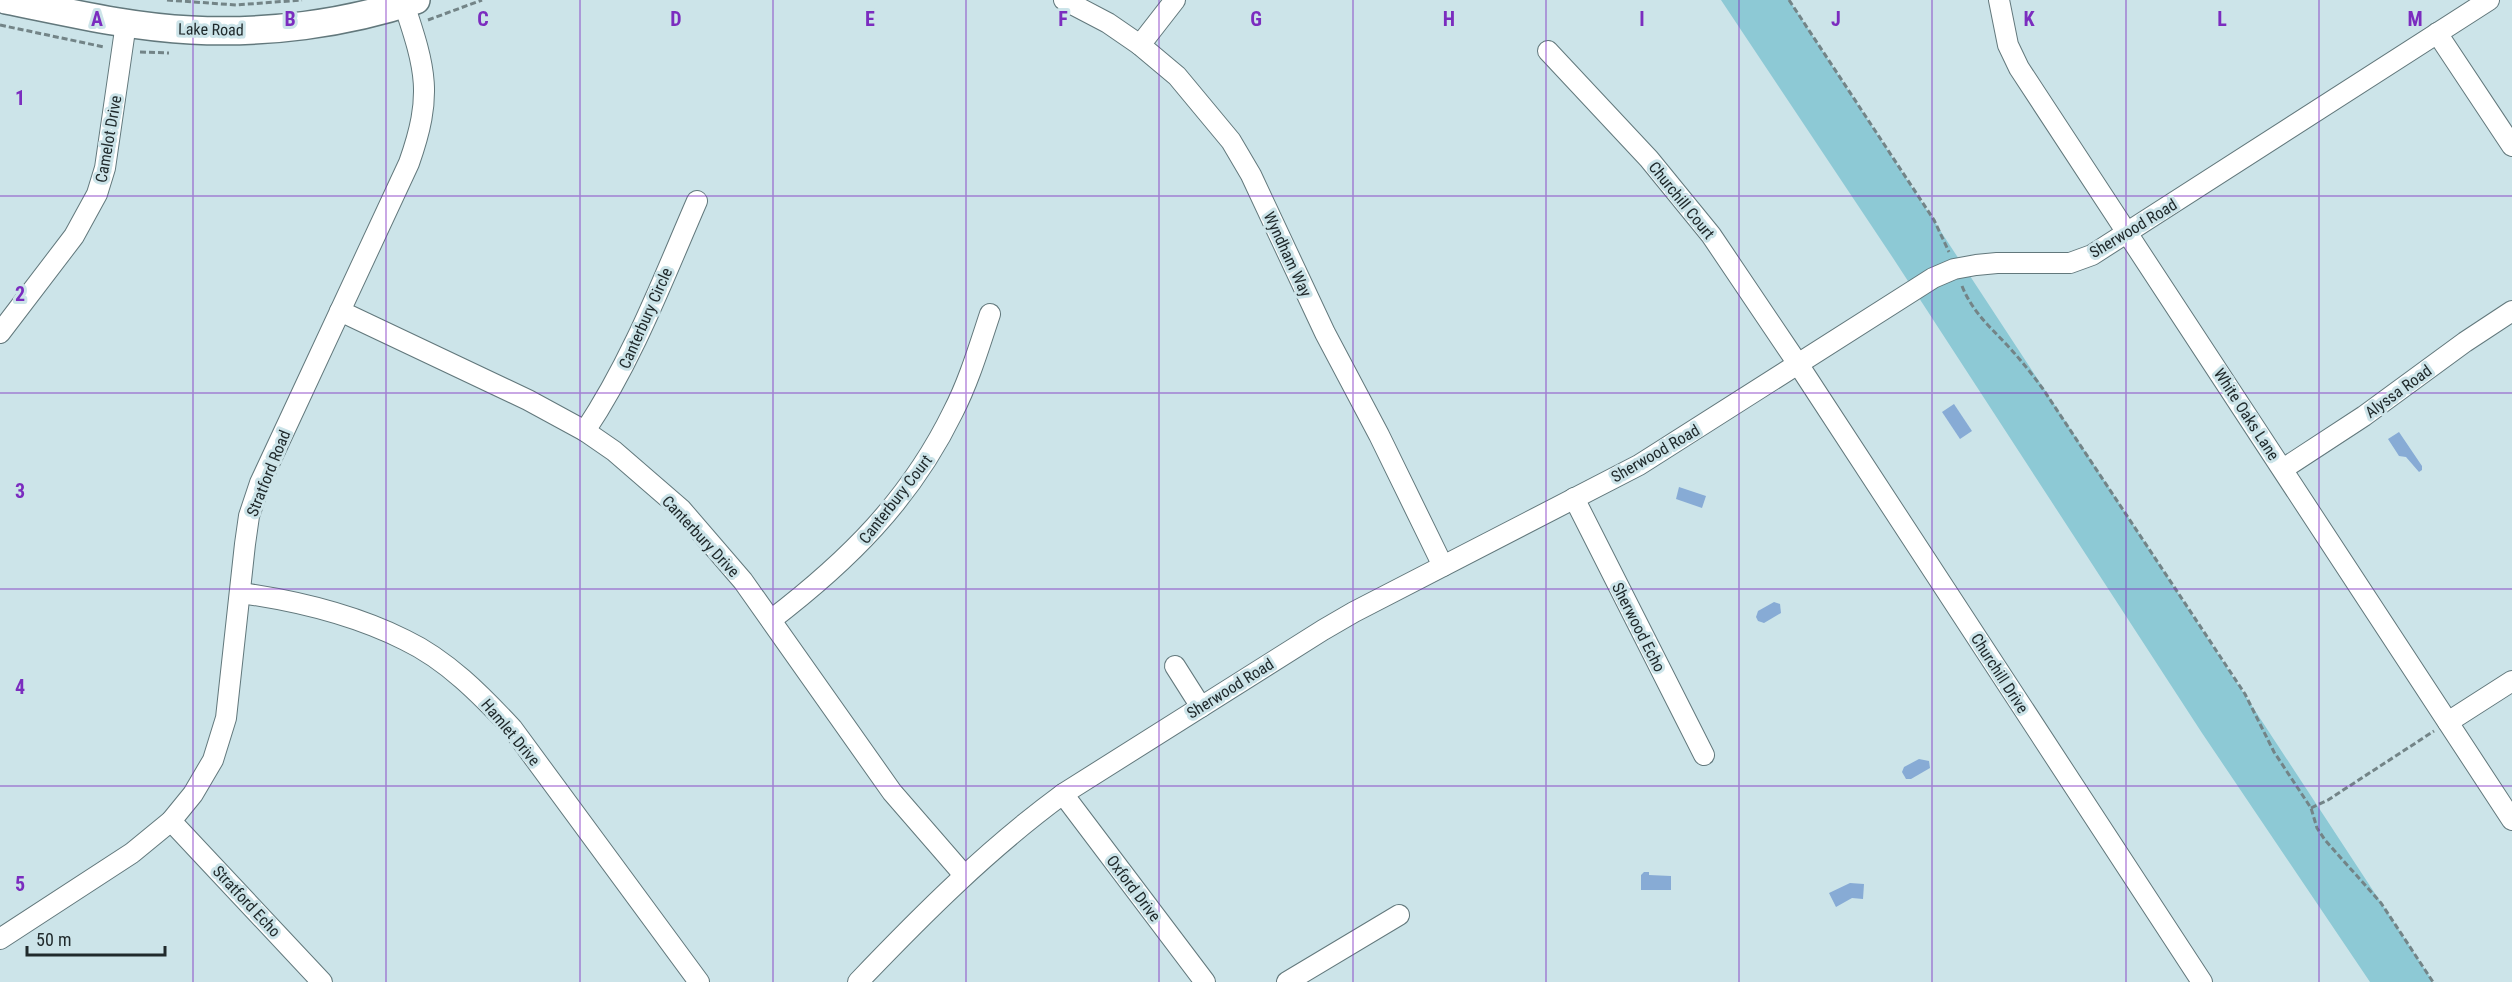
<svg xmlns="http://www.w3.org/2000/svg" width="2512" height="982" font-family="'Roboto Condensed',sans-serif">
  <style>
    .green { fill: #8dc9d5 }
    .water { fill: #87abd5 }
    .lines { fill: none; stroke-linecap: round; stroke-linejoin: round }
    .street-casing { stroke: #62787c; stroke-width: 22 }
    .secondary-casing { stroke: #62787c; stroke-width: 30 }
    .path { stroke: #738487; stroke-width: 3; stroke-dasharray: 6 3; stroke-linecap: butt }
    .street { stroke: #fff; stroke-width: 20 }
    .secondary { stroke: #fff; stroke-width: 27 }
    .grid { fill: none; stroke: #7b2cbf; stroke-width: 1.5; stroke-opacity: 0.55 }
    .labels { text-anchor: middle; stroke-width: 6; stroke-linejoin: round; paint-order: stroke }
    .street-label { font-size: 16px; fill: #202a2c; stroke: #cce4e9 }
    .grid-label { font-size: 20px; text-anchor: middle; font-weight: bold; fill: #7b2cbf; stroke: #cce4e9; stroke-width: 6; stroke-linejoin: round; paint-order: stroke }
  </style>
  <rect width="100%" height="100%" fill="#cce4e9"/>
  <!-- green -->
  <polygon class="green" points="1721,0 1789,0 2433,982 2370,982 2202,733 1893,258"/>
  <!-- water -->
  <g class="water">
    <polygon points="1954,404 1972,431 1960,439 1942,412"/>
    <polygon points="2399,432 2422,466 2422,470 2419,472 2406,457 2399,456 2388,439"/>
    <polygon points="1679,487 1706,496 1702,508 1676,499"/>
    <polygon points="1774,602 1780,604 1781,613 1764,623 1758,621 1756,617 1758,611"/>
    <polygon points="1919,759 1929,761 1930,768 1911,779 1906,779 1902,772 1904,767"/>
    <polygon points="1644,872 1649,872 1649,875 1671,876 1671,890 1641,890 1641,875"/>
    <polygon points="1850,883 1864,884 1863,899 1852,898 1836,907 1829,893"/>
  </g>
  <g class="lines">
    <!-- street casing -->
    <g class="street-casing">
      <g id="street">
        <polyline points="1064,0 1108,23 1140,45 1177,76 1231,141 1251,175 1325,333 1379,435 1443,566"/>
        <polyline points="1999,0 2008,45 2019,68 2512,820"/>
        <polyline points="2437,33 2512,146"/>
        <polyline points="1140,45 1175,0"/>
        <polyline points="1548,51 1649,159 1711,235 1798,364 2202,982"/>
        <polyline points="340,311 528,400 585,431 614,451 681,509 743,581 892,792 964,875"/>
        <polyline points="0,333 74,236 97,194 105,168 126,23"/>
        <path d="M585,431C633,359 663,279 697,201"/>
        <polyline points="2283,469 2364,416 2465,342 2512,311"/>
        <polyline points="1574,498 1704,755"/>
        <path d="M241,593C298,601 353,614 405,640C447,660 481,695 512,728L699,982"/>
        <path d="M771,620C848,561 910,500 953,412C969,381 979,347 990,314"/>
        <polyline points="1175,666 1201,707"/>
        <polyline points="2448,722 2512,681"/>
        <polyline points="1063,794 1205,982"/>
        <polyline points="171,821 322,982"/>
        <path d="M0,939L132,853L171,821L193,794L213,760L226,718L245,544L249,516L260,483L409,163C433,95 426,70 404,4"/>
        <path d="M858,982C923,914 988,849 1063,794L1323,630L1354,612L1639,465L1933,278L1954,269L1976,265L1997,263H2070L2092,255L2489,0"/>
        <polyline points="1287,982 1399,915"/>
      </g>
    </g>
    <!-- secondary casing -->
    <g class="secondary-casing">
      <path id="secondary" d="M6,0C67,12 128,27 191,30C265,34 345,24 416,0"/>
    </g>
    <!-- path -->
    <g class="path">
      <polyline points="167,0 236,5 302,0"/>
      <polyline points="1789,0 1934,220 1949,252"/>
      <polyline points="428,20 482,0"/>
      <polyline points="0,25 104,47"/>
      <polyline points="140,52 169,53"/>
      <path d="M1962,286C1972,311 1989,326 2007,345C2020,359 2032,374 2043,389L2245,694L2274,752L2311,808L2317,828L2325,840L2381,903L2433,982"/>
      <polyline points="2311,808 2328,800 2434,731"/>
    </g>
    <!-- street -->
    <use href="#street" class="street"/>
    <!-- secondary -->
    <use href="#secondary" class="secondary"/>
  </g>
  <!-- grid -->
  <path class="grid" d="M193,0V982M386,0V982M580,0V982M773,0V982M966,0V982M1159,0V982M1353,0V982M1546,0V982M1739,0V982M1932,0V982M2126,0V982M2319,0V982M0,196H2512M0,393H2512M0,589H2512M0,786H2512"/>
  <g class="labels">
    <!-- street labels -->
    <g class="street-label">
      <text transform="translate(211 29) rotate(1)" y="6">Lake Road</text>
      <text transform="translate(108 139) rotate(-80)" y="6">Camelot Drive</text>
      <text transform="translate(1682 200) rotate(51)" y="6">Churchill Court</text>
      <text transform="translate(2133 228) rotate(-31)" y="6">Sherwood Road</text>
      <text transform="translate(1288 254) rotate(65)" y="6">Wyndham Way</text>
      <text transform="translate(645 318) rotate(-66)" y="6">Canterbury Circle</text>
      <text transform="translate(2398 391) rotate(-36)" y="6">Alyssa Road</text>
      <text transform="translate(2247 414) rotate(57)" y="6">White Oaks Lane</text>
      <text transform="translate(1655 453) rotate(-30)" y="6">Sherwood Road</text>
      <text transform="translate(268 473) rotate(-68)" y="6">Stratford Road</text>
      <text transform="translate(895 499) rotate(-52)" y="6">Canterbury Court</text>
      <text transform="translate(701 536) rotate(47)" y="6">Canterbury Drive</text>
      <text transform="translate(1639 627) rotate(63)" y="6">Sherwood Echo</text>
      <text transform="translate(2000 673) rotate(57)" y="6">Churchill Drive</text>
      <text transform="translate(1230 688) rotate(-32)" y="6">Sherwood Road</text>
      <text transform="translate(511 732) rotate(50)" y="6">Hamlet Drive</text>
      <text transform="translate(1134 888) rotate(53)" y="6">Oxford Drive</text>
      <text transform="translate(247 901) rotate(47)" y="6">Stratford Echo</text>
    </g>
  </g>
  <g class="grid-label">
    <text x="97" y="26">A</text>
    <text x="290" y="26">B</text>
    <text x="483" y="26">C</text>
    <text x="676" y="26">D</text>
    <text x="870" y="26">E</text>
    <text x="1063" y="26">F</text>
    <text x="1256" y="26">G</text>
    <text x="1449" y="26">H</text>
    <text x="1642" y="26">I</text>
    <text x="1836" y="26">J</text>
    <text x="2029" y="26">K</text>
    <text x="2222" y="26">L</text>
    <text x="2415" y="26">M</text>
    <text x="20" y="105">1</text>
    <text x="20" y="301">2</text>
    <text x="20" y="498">3</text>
    <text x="20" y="694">4</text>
    <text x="20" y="891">5</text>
  </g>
  <!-- scale -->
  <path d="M27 946v9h138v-9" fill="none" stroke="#202a2c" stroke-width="3"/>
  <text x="36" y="946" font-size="18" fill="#202a2c" stroke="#cce4e9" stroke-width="4.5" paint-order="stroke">50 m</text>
</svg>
